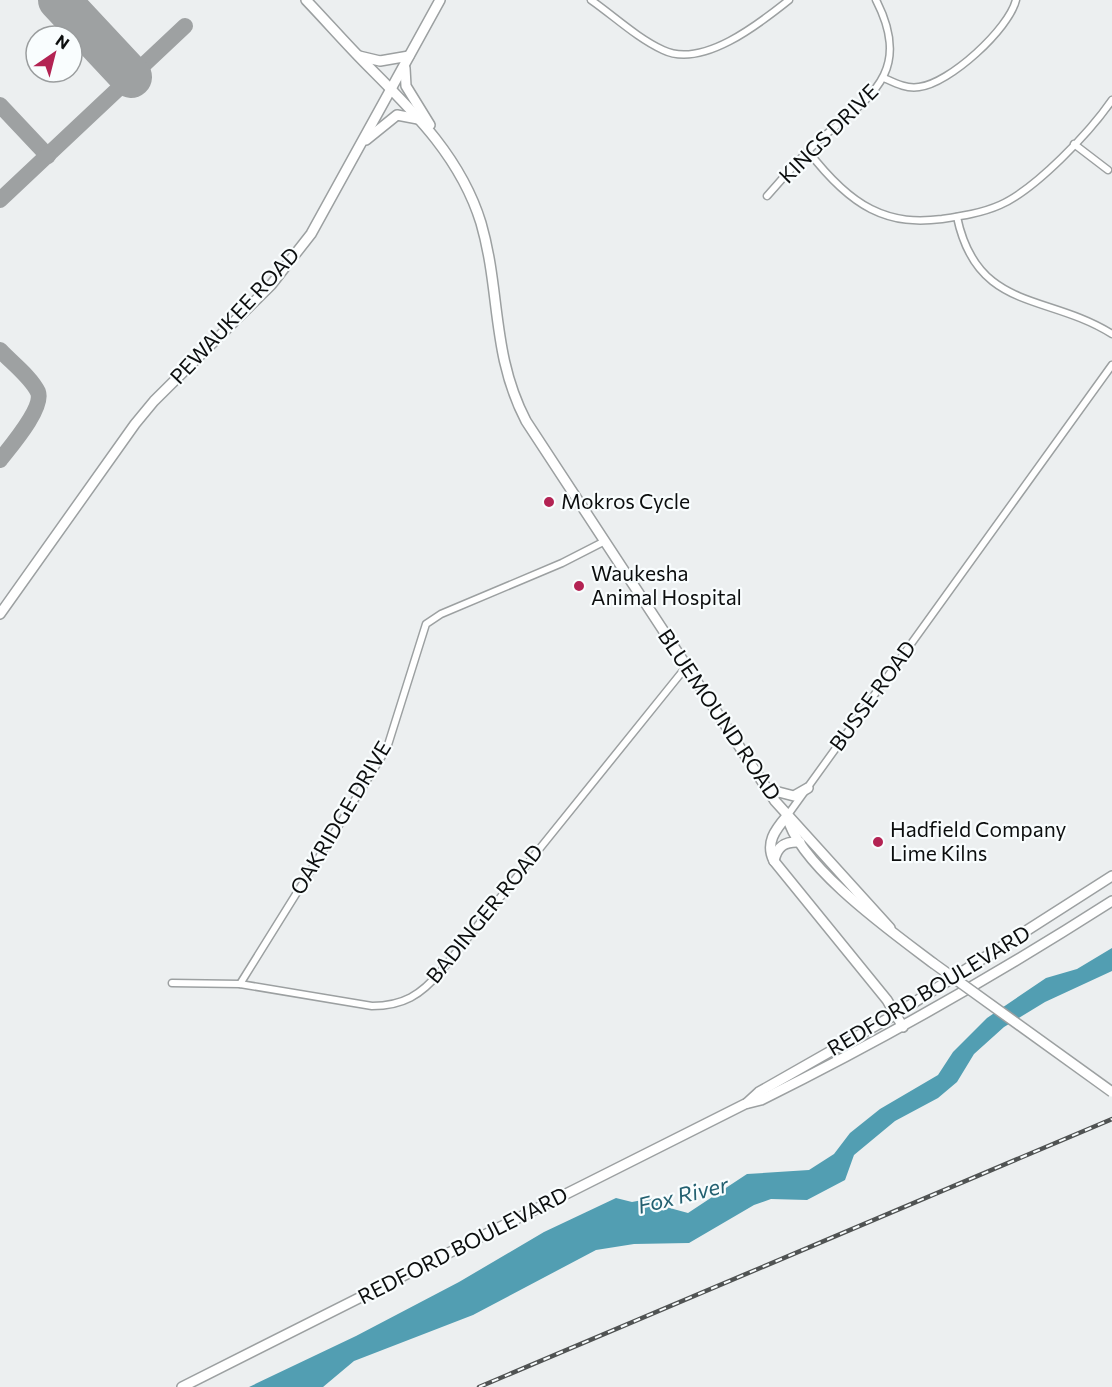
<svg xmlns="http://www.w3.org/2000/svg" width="1112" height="1387" font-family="Commissioner,sans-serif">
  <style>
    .water { fill: #529eb2 }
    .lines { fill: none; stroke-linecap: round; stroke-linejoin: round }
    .taxiway { stroke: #9ea1a2; stroke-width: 16 }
    .runway { stroke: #9ea1a2; stroke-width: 42 }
    .minor-casing { stroke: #9ca0a1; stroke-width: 9 }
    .secondary-casing { stroke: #9ca0a1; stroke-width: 12 }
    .minor { stroke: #fff; stroke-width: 6 }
    .secondary { stroke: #fff; stroke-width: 9 }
    .rail-casing { stroke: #505353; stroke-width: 4.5 }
    .rail { stroke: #f9fdfe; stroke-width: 2; stroke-dasharray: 7; stroke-linecap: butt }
    .secondary-bridge-casing { stroke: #9ca0a1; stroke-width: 12; stroke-linecap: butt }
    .secondary-bridge { stroke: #fff; stroke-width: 9 }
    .poi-dot { fill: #b32353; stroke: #f9fdfe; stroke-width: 2 }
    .labels { text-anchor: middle; stroke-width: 4.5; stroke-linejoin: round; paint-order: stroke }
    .street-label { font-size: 21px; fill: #0c0e0e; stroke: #f9fdfe }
    .poi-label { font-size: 21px; fill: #0c0e0e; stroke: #f9fdfe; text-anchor: start }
    .water-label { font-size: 22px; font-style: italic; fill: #236070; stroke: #f9fdfe }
  </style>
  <rect width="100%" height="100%" fill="#eceff0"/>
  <!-- water -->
  <polygon class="water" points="1112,948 1112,971 1045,1002 1004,1027 974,1054 957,1082 938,1098 895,1121 854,1155 845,1180 807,1200 771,1199 754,1205 689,1243 634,1244 596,1250 473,1315 354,1361 323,1387 249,1387 356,1336 459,1282 544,1232 616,1198 632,1202 653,1198 666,1207 688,1213 747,1174 809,1170 834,1154 850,1133 880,1109 938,1075 953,1052 987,1018 1046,978 1077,969"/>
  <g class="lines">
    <!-- taxiway -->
    <g class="taxiway">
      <polyline points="0,105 48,156"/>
      <polyline points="0,200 185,26"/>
      <path d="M0,350C11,362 31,377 38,392C44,408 10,447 0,460"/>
    </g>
    <!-- runway -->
    <polyline class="runway" points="59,0 131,77"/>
    <!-- minor casing -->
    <g class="minor-casing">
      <g id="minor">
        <path d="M591,0C614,16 637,38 663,50C702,69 759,24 789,0"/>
        <path d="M884,78C895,83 906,89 919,87C949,84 1009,29 1016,0"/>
        <polyline points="1074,144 1108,170"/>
        <path d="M808,151C825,173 847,197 871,209C895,221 917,222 942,219C962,216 982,213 1000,205C1036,189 1090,132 1112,100"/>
        <path d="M767,196C783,178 799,159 817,142C868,98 914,74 876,0"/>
        <path d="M957,217C977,312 1047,293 1112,334"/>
        <polyline points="787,816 1112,365"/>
        <path d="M172,983L240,984L372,1006C403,1006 421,995 441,971L686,667"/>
        <polyline points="240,984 387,748 426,624 441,614 562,563 605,541"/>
      </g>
    </g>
    <!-- secondary casing -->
    <g class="secondary-casing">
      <g id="secondary">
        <path d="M306,0C327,22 347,45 368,66C415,113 461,158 481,223C501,292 491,354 526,421L775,801L890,928"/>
        <polyline points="359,56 380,61 409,56"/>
        <polyline points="405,68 406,86 430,125"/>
        <polyline points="366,140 397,115 418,119"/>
        <polyline points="0,614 135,424 154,401 271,285 311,234 440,0"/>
        <polyline points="767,789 794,796 808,788"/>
        <path d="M787,816C775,830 765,843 774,861L887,1000L903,1027"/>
        <path d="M787,816C799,866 892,932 933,963"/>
        <path d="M774,861C777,846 785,841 800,842"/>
        <polyline points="747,1103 759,1092 896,1014 1112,876"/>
        <path d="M182,1387L745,1104L761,1100C882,1040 998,974 1112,901"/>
      </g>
    </g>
    <!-- minor -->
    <use href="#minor" class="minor"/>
    <!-- secondary -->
    <use href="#secondary" class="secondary"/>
    <!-- rail casing -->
    <g class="rail-casing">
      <polyline id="rail" points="479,1387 1112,1119"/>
    </g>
    <!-- rail -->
    <use href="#rail" class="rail"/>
    <!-- secondary-bridge casing -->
    <g class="secondary-bridge-casing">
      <polyline id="secondary-bridge" points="933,963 1112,1092"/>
    </g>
    <!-- secondary-bridge -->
    <use href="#secondary-bridge" class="secondary-bridge"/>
  </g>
  <!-- markers -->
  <g class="poi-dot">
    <circle cx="549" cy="502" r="6"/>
    <circle cx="579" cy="586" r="6"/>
    <circle cx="878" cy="842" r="6"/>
  </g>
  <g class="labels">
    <!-- street labels -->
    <g class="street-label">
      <text transform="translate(829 134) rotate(-45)" y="7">KINGS DRIVE</text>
      <text transform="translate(235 316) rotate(-47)" y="7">PEWAUKEE ROAD</text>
      <text transform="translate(873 696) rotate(-54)" y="7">BUSSE ROAD</text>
      <text transform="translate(719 715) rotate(56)" y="7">BLUEMOUND ROAD</text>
      <text transform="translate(341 818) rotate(-59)" y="7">OAKRIDGE DRIVE</text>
      <text transform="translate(485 914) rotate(-51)" y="7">BADINGER ROAD</text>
      <text transform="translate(929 991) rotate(-31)" y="7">REDFORD BOULEVARD</text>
      <text transform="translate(463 1246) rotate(-27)" y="7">REDFORD BOULEVARD</text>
    </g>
    <!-- poi labels -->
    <g class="poi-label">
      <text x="561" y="509">Mokros Cycle</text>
      <text x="591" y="581">Waukesha<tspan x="591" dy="24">Animal Hospital</tspan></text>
      <text x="890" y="837">Hadfield Company<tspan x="890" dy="24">Lime Kilns</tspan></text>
    </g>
    <!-- water labels -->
    <g class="water-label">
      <text transform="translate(683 1195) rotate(-14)" y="8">Fox River</text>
    </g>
  </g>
  <!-- north arrow -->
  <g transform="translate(54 54) rotate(35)"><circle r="28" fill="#f9fdfe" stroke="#9a9d9e" stroke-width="1.5"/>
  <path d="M0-4.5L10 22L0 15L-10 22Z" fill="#b32353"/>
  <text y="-9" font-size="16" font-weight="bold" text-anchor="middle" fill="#0c0e0e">N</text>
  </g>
</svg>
